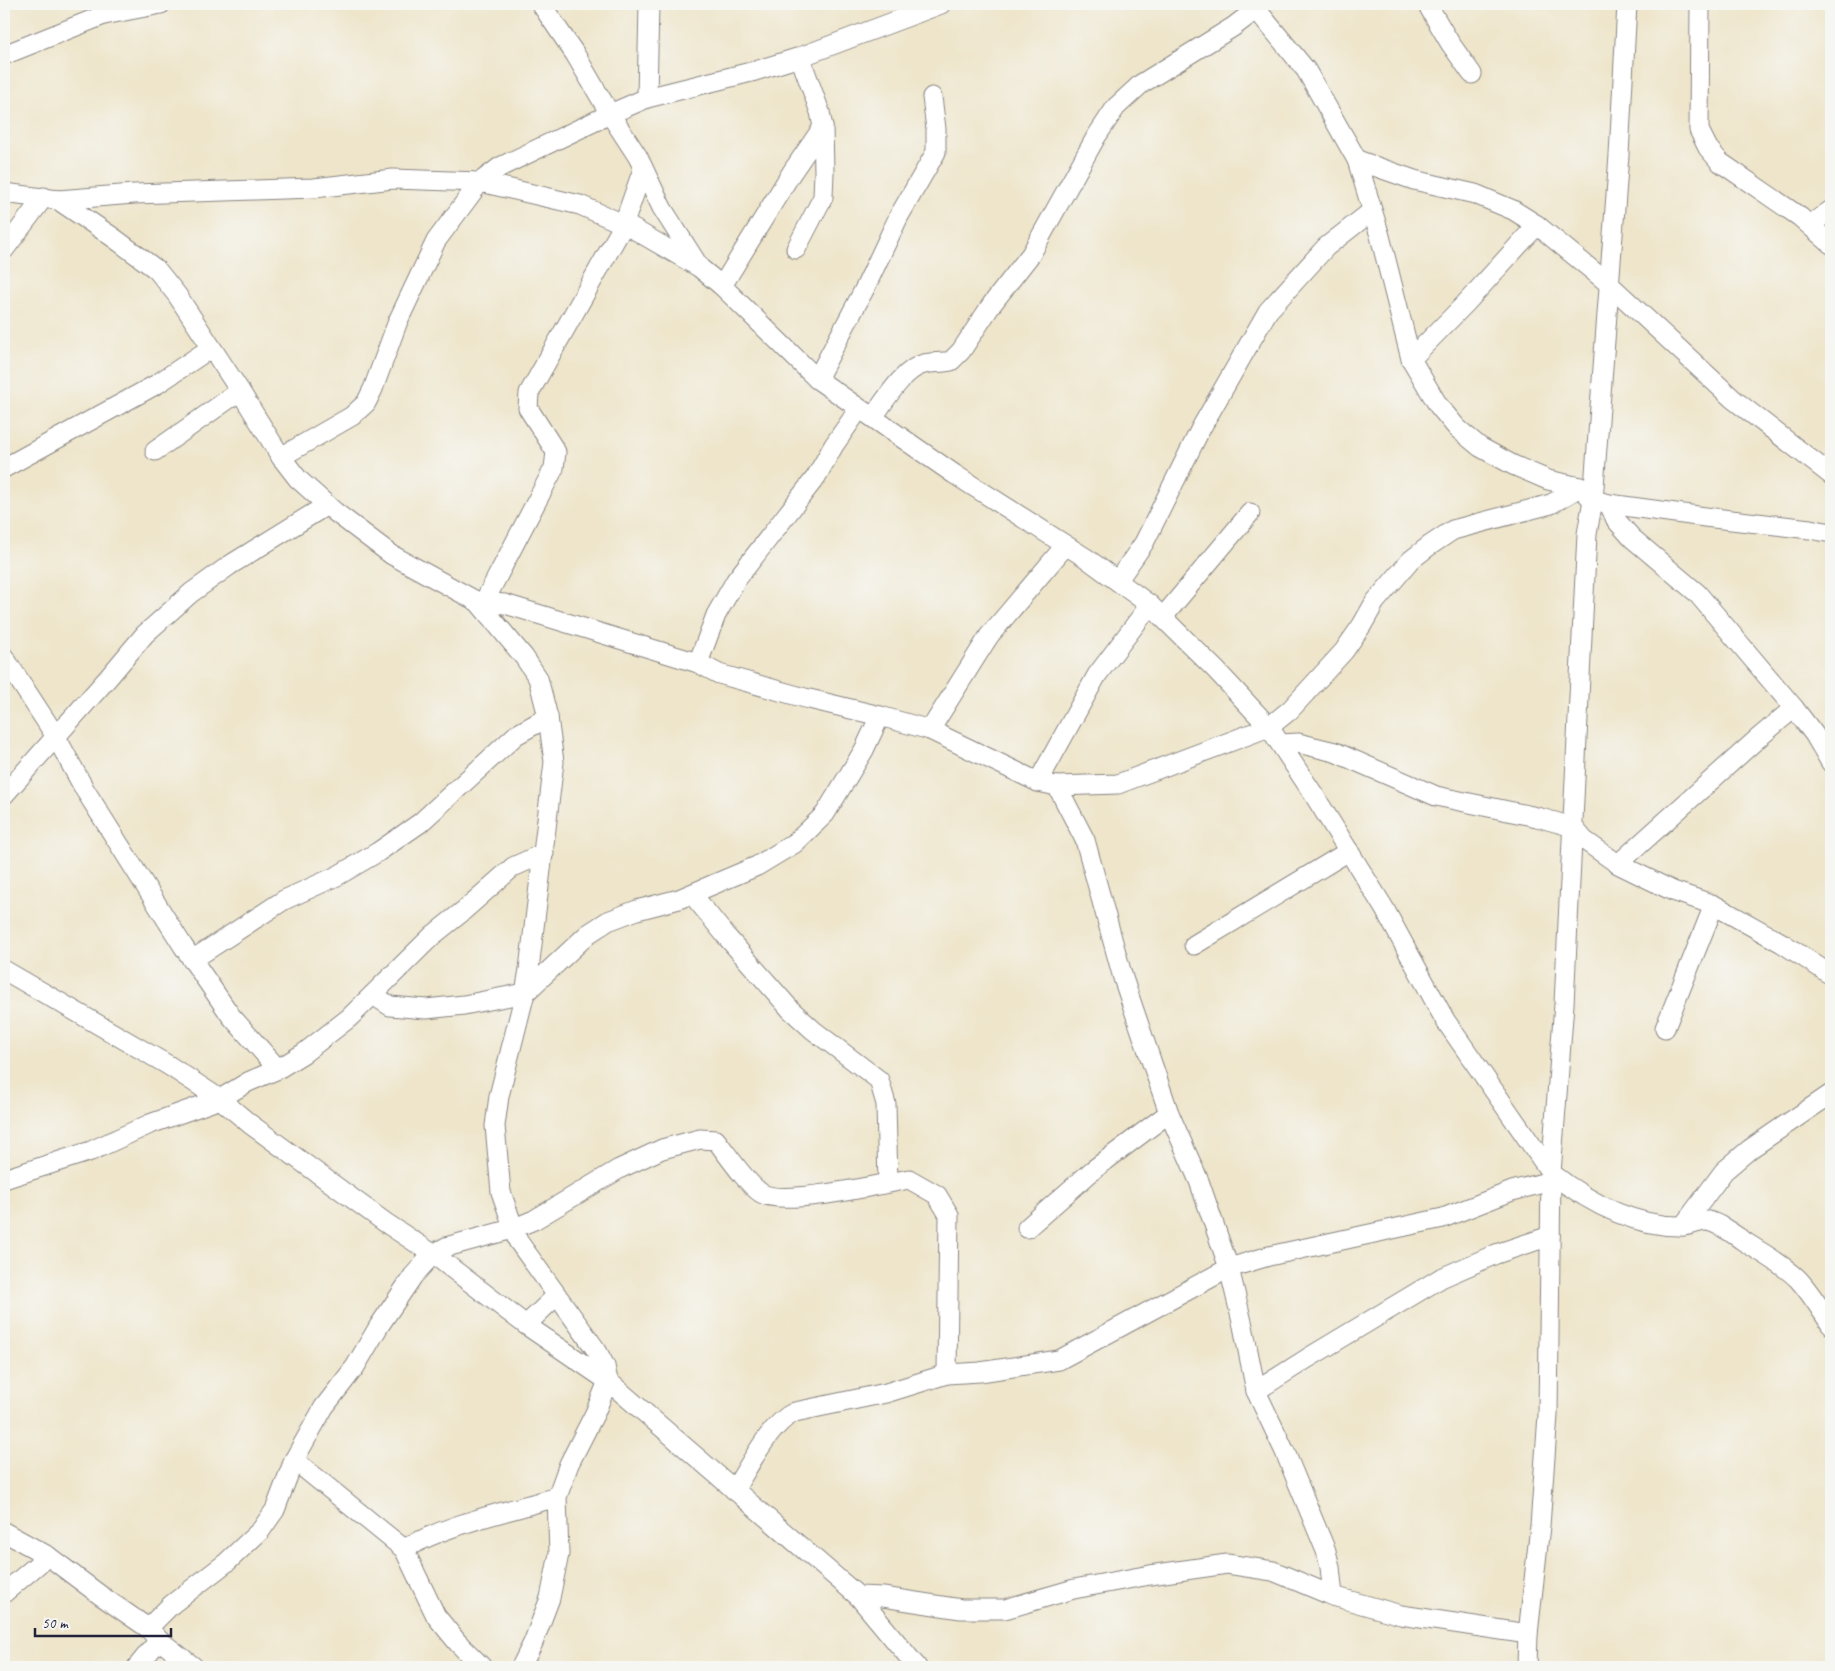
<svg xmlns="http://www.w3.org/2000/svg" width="1835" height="1671" font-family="Caveat,sans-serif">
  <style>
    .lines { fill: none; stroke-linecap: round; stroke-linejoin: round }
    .minor-casing { stroke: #888482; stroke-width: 21 }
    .minor { stroke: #fff; stroke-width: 19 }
  </style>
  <rect width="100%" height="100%" fill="#f6f6f2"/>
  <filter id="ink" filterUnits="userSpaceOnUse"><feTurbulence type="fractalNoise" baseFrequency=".02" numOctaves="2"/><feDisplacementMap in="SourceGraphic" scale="10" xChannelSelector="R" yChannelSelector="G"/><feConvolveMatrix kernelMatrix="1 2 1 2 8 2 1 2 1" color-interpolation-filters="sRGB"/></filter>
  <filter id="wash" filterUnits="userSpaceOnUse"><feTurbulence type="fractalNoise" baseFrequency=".0096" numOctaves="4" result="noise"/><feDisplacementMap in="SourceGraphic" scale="20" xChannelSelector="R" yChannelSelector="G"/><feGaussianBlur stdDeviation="1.12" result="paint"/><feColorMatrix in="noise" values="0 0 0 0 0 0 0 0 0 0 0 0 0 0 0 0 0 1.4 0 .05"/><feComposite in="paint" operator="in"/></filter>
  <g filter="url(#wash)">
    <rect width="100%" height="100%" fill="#eee5ca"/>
  </g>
  <g filter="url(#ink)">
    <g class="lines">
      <!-- minor casing -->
      <g class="minor-casing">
        <g id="minor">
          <path d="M541,4L575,54L610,114L638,157L662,208L700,268L722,286L817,379L954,474L1086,558L1150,605L1216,670L1269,727L1314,795L1384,908L1445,1020L1551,1173C1587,1201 1634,1227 1682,1226C1691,1226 1701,1220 1708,1221C1720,1224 1732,1233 1742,1240C1760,1252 1782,1263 1798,1279C1811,1293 1821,1310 1831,1325"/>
          <polyline points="1252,4 1306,70 1357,160 1380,236 1411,359 1438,405 1457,428 1480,447 1513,465 1548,480 1580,487 1593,500 1609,504 1705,517 1810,529 1831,533"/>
          <polyline points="1427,4 1450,43 1472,74"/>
          <polyline points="1700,4 1699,130 1708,148 1720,162 1800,217 1831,244"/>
          <polyline points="4,55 104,15 161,4"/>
          <polyline points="647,98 649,4"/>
          <polyline points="1357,160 1414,180 1475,194 1513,210 1537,225 1609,284 1733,399 1831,475"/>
          <polyline points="4,193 58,200 114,238 157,270 177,295 240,391 281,457 298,479 335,512 392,555 478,602 524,657 538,678 548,717 554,762 529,969 525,993 499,1096 495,1126 501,1192 518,1241 597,1351 605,1366 608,1381 595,1413 569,1464 557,1497 559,1554 550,1598 533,1643 521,1667"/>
          <polyline points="58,200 134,194 314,188 393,179 480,182 580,205 630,227 697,266"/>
          <polyline points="1810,225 1831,210"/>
          <polyline points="796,249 823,197 824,172 823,127 820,112 800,57"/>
          <polyline points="4,250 44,197"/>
          <polyline points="722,286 792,172 823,127"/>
          <polyline points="1411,359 1465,304 1537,225"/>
          <polyline points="817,379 865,288 899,216 936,152 936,129 932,97"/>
          <path d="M873,417C885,401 903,369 924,364C932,362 942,363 951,361L961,351L992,304L1031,254L1096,137L1116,107L1141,84L1233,27L1257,9"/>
          <polyline points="155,451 240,391"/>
          <polyline points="281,457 352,416 366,403 373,389 398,321 436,241 480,182 500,167 610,114 647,98 755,71 800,57 941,4"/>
          <polyline points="4,468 157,384 211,348"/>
          <polyline points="1609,504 1616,520 1632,538 1697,593 1794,708 1814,734 1831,763"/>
          <polyline points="1118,580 1144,543 1201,428 1268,311 1326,247 1372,211"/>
          <polyline points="478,602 505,604 698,663 719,674 805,698 880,716 930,730 1038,782 1057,786 1118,784 1269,727 1290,710 1344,651 1362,625 1375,602 1411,560 1429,546 1453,530 1551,504 1580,487"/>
          <polyline points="484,602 554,468 556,452 528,408 529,393 623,226 643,169"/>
          <polyline points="1163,617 1250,513"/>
          <polyline points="4,657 55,735 85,790 183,946 231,1016 278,1069"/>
          <polyline points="698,663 716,615 736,580 816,477 834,445 859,409"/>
          <polyline points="930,730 989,636 1065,546"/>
          <polyline points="1281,744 1298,743 1335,752 1436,796 1537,817 1573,827 1584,840 1618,864 1673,891 1714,905 1782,943 1831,975"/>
          <polyline points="1038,782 1097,675 1150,605"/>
          <polyline points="1057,786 1085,840 1123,978 1169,1113 1199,1181 1229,1268 1243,1326 1256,1391 1285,1452 1326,1551 1330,1567 1333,1596"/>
          <polyline points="4,795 108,678 145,634 191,593 230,565 327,505"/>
          <polyline points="1618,864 1756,740 1794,708"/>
          <polyline points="692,894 726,936 791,1010 813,1030 879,1080 886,1104 888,1183"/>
          <polyline points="1194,945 1349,851"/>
          <polyline points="192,960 284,900 337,876 378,852 420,823 516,735 548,717"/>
          <polyline points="4,970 168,1065 220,1099 250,1124 386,1223 433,1254 526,1325 608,1381 858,1596 883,1597 961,1609 1005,1609 1074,1589 1150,1575 1227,1564 1273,1571 1333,1596 1401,1615 1528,1634"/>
          <polyline points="373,995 390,1006 426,1009 464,1005 525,993 588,934 608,921 637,910 679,899 757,866 795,843 825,814 864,750 880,716"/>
          <polyline points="1665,1028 1714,905"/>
          <polyline points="4,1179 91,1151 150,1124 220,1099 248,1082 278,1069 304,1053 349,1018 432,936 462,912 513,867 544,853"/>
          <polyline points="1683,1226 1724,1171 1750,1149 1831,1094"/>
          <polyline points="1027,1228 1093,1170 1169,1113"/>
          <polyline points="526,1325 556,1296"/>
          <polyline points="1256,1391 1308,1358 1441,1278 1496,1254 1550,1236"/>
          <polyline points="294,1460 404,1549 436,1616 458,1643 482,1667"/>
          <path d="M734,1490C749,1467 770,1423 795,1412L886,1393L947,1374L980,1372L1059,1360L1229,1268L1269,1256L1443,1218L1512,1191L1551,1181"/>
          <polyline points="4,1532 48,1556 100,1595 148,1628 159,1640 194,1667"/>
          <path d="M404,1549C450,1523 506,1512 557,1497"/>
          <polyline points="4,1593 48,1556"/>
          <polyline points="858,1596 917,1667"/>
          <path d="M148,1628L171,1605L227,1562L261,1530L275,1510L294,1460L324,1407L355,1367L379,1326L413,1276L433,1254L446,1247L512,1229L534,1220L619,1169L662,1149L700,1139L716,1140C727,1154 747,1184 761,1193C783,1207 881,1184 909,1179L937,1195L949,1215L947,1374"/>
          <polyline points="137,1667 159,1640"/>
          <polyline points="1527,1667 1528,1634 1540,1526 1548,1415 1551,1173 1564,1004 1587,534 1593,500 1619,155 1627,4"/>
        </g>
      </g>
      <!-- minor -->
      <use href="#minor" class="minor"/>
    </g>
  </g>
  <!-- margin -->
  <rect width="1835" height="1671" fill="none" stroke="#f6f6f2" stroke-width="20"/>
  <!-- scale -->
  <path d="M35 1628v8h136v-8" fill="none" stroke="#22223b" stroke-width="2.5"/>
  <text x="42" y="1628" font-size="15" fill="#22223b" stroke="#f6f6f2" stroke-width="4" paint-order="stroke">50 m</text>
</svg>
